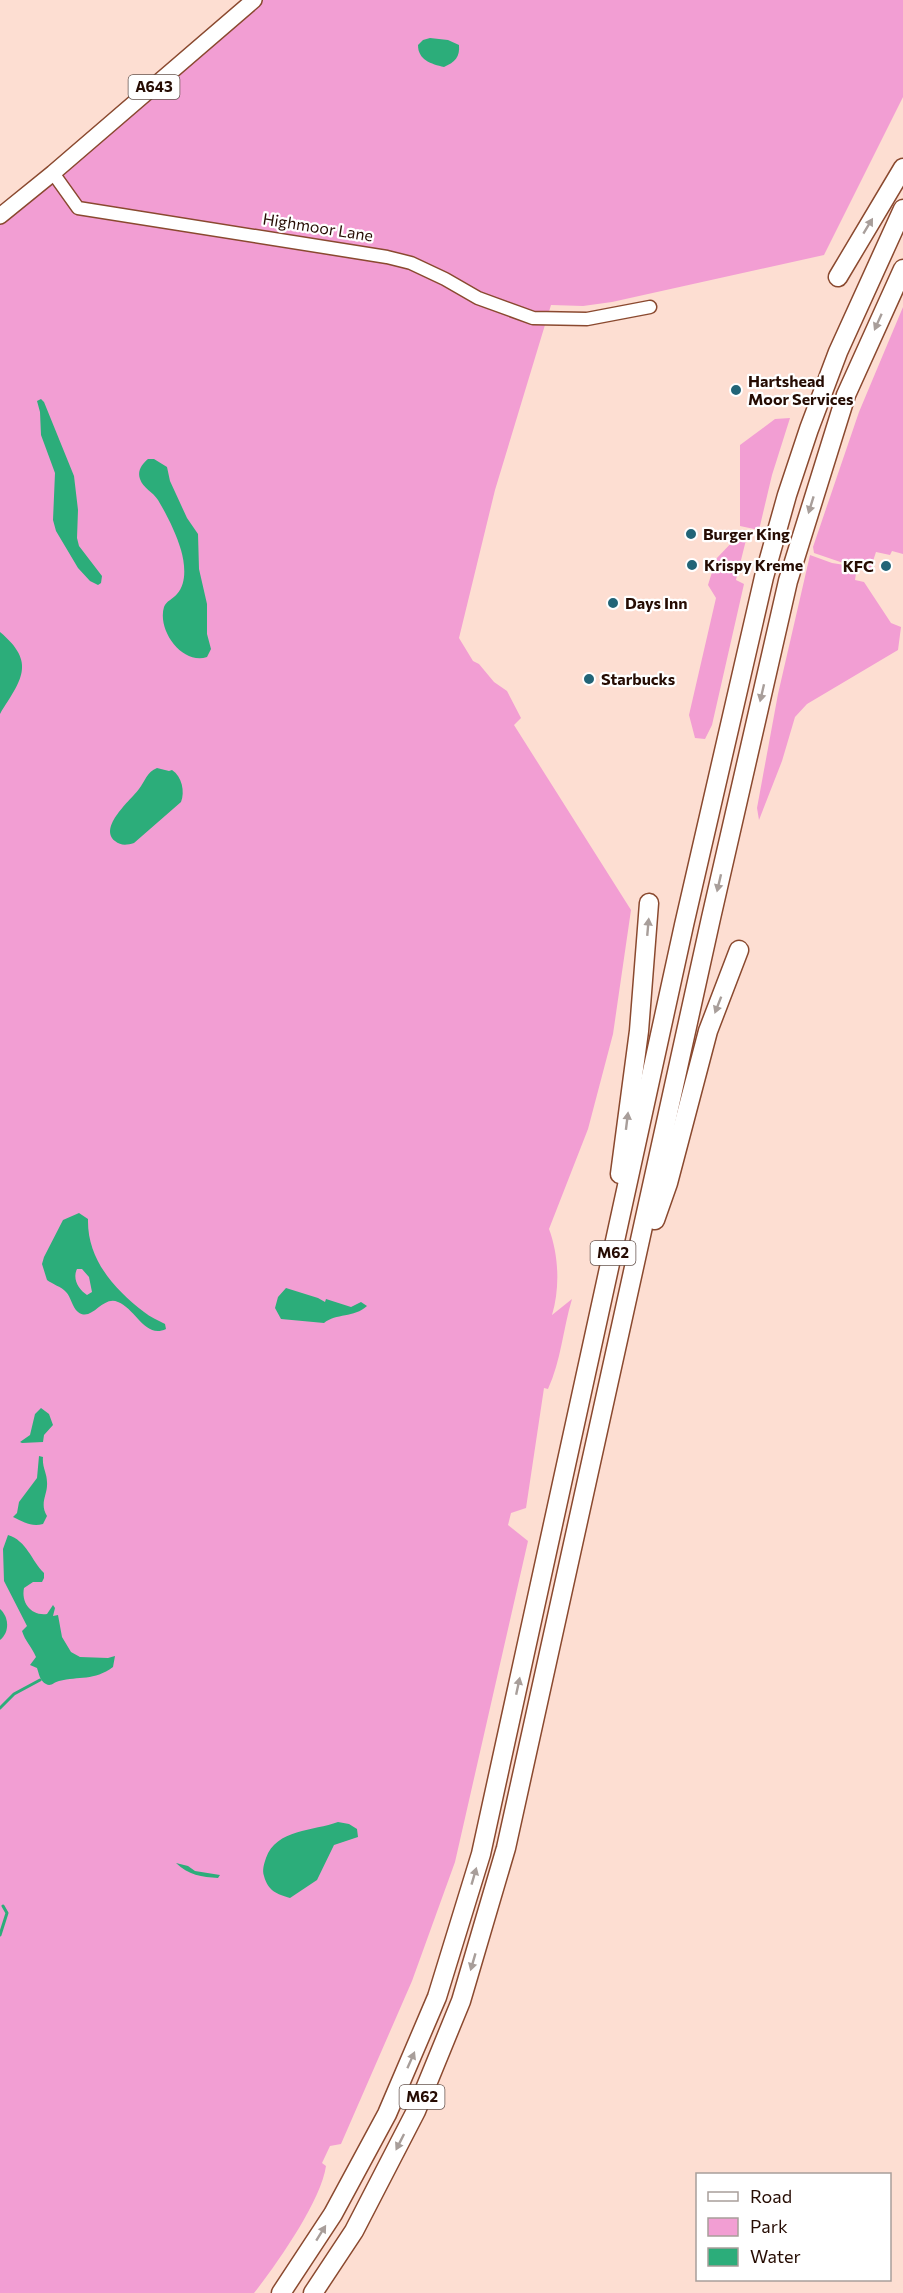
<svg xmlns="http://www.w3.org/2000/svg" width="903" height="2293" font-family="Commissioner,sans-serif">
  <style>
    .green { fill: #f29ed3 }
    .water { fill: #2cad7a; fill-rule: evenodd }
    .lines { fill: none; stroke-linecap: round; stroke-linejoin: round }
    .stream { stroke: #2cad7a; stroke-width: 3 }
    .minor-casing { stroke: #8a492f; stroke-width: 15 }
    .major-casing { stroke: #8a492f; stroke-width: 18 }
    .highway-casing { stroke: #8a492f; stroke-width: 21 }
    .minor { stroke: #fff; stroke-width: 12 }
    .major { stroke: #fff; stroke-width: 15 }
    .highway { stroke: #fff; stroke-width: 18 }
    .oneway { fill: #a89e9a }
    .poi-dot { fill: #226477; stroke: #fff; stroke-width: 2 }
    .labels { text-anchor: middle; stroke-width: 4.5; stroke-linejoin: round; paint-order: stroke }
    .shield { fill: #fff; stroke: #67554f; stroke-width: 1.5 }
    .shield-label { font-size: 15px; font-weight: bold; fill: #260c03 }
    .street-label { font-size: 16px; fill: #260c03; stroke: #fff }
    .poi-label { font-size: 16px; font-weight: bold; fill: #260c03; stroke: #fff; text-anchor: start }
  </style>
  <rect width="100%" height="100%" fill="#fdded2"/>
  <!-- green -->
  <g class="green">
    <path d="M254,0H903V97L824,255L612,302L583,306L551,305L495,490L459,638L473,661L479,664L494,682L507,691L521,718L514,725L631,910L613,1034L588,1129L549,1229C559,1256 560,1288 552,1315L572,1299C563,1329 561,1361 548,1389L544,1388L526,1508L511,1513L508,1525L528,1541L455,1862L412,1981L341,2144L330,2146L322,2163L326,2166C321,2201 277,2264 254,2293H0V216Z"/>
    <polygon points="903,307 903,554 892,551 890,555 876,552 870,570 858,568 814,553 813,547 859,412"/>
    <polygon points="790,418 772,475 759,530 740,526 740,445 775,419"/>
    <polygon points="736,538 746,540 736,580 744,584 712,725 705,739 695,738 689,715 716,598 708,585 716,559"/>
    <polygon points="810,555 832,563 857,567 855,580 864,582 891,623 901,627 898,650 807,704 795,717 782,761 759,820 757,808 778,694"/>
  </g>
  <!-- water -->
  <g class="water">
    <path d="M430,38L448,40L459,45C460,57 455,62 444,67C431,64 418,60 418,45L423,40Z"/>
    <polygon points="41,399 44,402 74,476 78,510 77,538 79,546 102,576 101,583 98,585 90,581 78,568 56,531 53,520 55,473 41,435 40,412 37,401"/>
    <path d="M148,459H154L167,467L170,481L187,518L198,534L199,569L207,604V634L211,649L207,657C182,665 157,630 164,607C166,601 173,599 177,594C187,583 185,564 181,550C176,533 167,515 158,500C153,492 143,488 140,479C137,471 142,464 148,459Z"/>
    <path d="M0,632C37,663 21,680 0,714Z"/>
    <path d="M157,768L169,771L172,770C182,776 185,792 181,802L134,843C127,845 121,846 115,841C98,827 131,800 139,789C145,781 147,772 157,768Z"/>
    <path d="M79,1213L88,1219C87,1259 114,1289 144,1312C150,1317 158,1320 165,1324L166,1329C145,1339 136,1309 118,1302C102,1295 92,1323 78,1312C72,1307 71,1297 66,1292C62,1287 52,1284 47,1280L42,1264L44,1257L63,1220ZM77,1269H82L89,1277L92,1292L87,1295C79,1290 72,1279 77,1269Z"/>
    <path d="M286,1288L318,1298L325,1302L326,1299L351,1307L361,1302L367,1306C354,1318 336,1313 324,1323L281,1319L275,1308L278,1297Z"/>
    <polygon points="41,1408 49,1414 53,1425 44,1435 43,1442 22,1443 20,1442 30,1435 35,1414"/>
    <path d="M39,1456L43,1457C42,1467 47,1473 47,1482C48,1495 39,1503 47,1516L43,1524C31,1527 24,1522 13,1517L17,1513L19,1502L37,1478Z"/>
    <path d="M8,1535C27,1541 31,1560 44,1573V1578L42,1582H33L24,1588C21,1603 31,1616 47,1614L53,1605L55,1608L53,1616L58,1615L62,1637L71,1652L80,1657L108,1658L115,1656L113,1667C94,1681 79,1676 59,1681C54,1682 51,1687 46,1684C40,1681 39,1674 37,1668L30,1665L36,1657C32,1647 25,1641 22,1631L27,1626L4,1581L3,1549Z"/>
    <path d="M0,1609C9,1617 10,1632 0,1640Z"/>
    <path d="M338,1822L349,1824L357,1829L358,1837L334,1845L317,1880L290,1898C277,1894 268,1891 264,1876C262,1870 264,1864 266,1858C276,1829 314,1831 338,1822Z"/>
    <path d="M176,1863L188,1866L195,1871L220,1875L218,1878C202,1877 188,1875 176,1863Z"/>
  </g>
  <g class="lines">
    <!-- stream -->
    <g class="stream">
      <polyline points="0,1708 14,1694 40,1680"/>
      <polyline points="0,1935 7,1913 3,1906"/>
    </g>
    <!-- minor casing -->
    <g class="minor-casing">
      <polyline id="minor" points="53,173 78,208 387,257 411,263 445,279 478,298 533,318 587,319 650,307"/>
    </g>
    <!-- major casing -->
    <g class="major-casing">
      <polyline id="major" points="0,216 53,173 254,0"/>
    </g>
    <!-- highway casing -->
    <g class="highway-casing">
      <g id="highway">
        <polyline points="838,277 903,168"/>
        <polyline points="620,1174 639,1031 649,903"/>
        <polyline points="655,1220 668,1183 708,1031 739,950"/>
        <polyline points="281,2293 333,2214 387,2114 437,1997 481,1854 684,925 764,577 787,495 809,429 838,352 903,209"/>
        <polyline points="313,2293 354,2231 416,2111 461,2001 506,1848 711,918 788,581 846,395 903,269"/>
      </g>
    </g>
    <!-- minor -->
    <use href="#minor" class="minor"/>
    <!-- major -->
    <use href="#major" class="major"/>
    <!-- highway -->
    <use href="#highway" class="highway"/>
  </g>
  <!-- one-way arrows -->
  <defs><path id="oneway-solid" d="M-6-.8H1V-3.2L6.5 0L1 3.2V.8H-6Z" transform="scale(1.5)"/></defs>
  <g class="oneway">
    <use href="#oneway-solid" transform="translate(868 226) rotate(-59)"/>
    <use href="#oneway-solid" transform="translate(878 322) rotate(114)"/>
    <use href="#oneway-solid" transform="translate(811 505) rotate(107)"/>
    <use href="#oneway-solid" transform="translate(762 693) rotate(103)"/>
    <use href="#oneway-solid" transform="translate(719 883) rotate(103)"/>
    <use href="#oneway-solid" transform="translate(648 927) rotate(-85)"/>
    <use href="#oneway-solid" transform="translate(718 1005) rotate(111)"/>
    <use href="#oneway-solid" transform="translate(627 1121) rotate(-83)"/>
    <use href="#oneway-solid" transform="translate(518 1686) rotate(-78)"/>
    <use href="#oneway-solid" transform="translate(474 1876) rotate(-74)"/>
    <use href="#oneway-solid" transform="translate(473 1962) rotate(106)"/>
    <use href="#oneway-solid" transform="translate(411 2060) rotate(-66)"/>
    <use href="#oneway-solid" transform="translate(400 2142) rotate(117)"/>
    <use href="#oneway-solid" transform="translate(321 2233) rotate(-58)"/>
  </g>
  <!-- markers -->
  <g class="poi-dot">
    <circle cx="736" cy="390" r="6"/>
    <circle cx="691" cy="534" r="6"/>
    <circle cx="692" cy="565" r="6"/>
    <circle cx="886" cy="566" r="6"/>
    <circle cx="613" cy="603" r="6"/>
    <circle cx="589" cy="679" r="6"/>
  </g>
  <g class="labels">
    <!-- shield labels -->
    <g class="shield">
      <rect x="128.5" y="75" width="51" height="24" rx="4.5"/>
      <rect x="590.5" y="1241" width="45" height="24" rx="4.5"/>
      <rect x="399.5" y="2085" width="45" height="24" rx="4.5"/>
    </g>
    <g class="shield-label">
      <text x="154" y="92">A643</text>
      <text x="613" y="1258">M62</text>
      <text x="422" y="2102">M62</text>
    </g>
    <!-- street labels -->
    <g class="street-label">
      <text transform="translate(318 227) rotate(9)" y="6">Highmoor Lane</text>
    </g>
    <!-- poi labels -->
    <g class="poi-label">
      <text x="748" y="387">Hartshead<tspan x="748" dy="18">Moor Services</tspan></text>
      <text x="703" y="540">Burger King</text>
      <text x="704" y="571">Krispy Kreme</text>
      <text x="874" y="572" text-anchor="end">KFC</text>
      <text x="625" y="609">Days Inn</text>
      <text x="601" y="685">Starbucks</text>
    </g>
  </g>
  <!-- legend -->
  <rect x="696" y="2173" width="195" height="108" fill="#ffffff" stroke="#a89e9a" stroke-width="1.5"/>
  <rect x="708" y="2192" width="30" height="9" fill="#ffffff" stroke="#a89e9a" stroke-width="1.5"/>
  <text x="750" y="2203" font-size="18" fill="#260c03">Road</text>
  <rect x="708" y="2218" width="30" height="18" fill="#f29ed3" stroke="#a89e9a" stroke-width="1.5"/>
  <text x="750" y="2233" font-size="18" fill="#260c03">Park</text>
  <rect x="708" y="2248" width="30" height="18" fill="#2cad7a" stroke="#a89e9a" stroke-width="1.5"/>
  <text x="750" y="2263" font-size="18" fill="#260c03">Water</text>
</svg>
